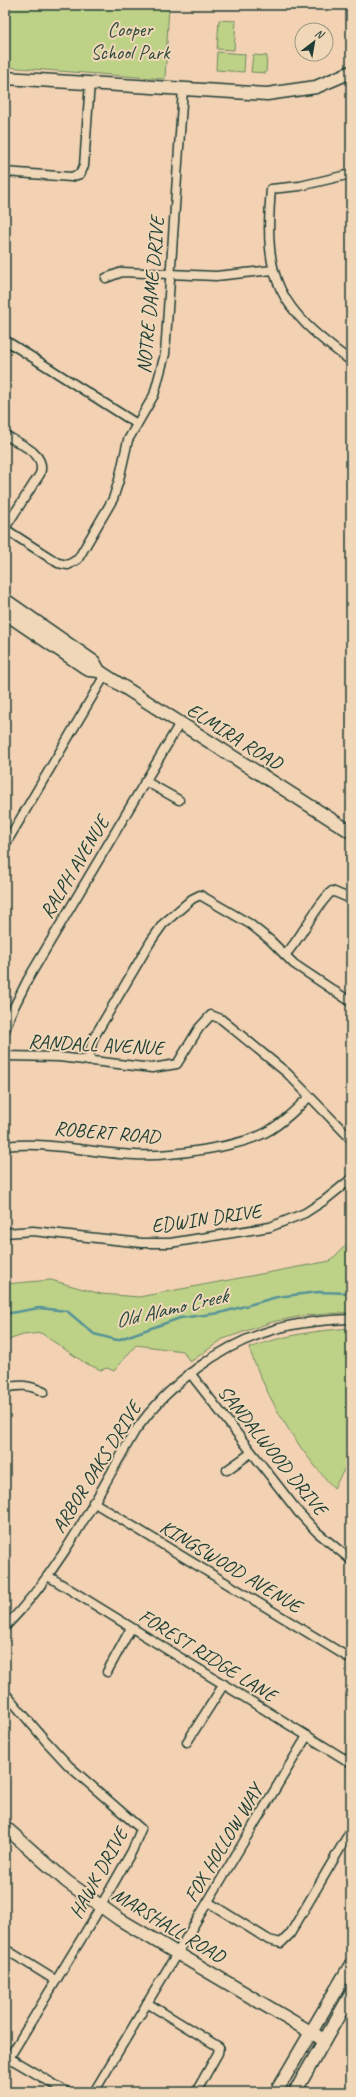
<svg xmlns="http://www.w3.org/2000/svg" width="356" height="2097" font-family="Caveat,sans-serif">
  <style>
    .green { fill: #bed287; stroke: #6e885e }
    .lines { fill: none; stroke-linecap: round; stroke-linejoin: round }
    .stream { stroke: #579397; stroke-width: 2.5 }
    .street-casing { stroke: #1f3d34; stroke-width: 11 }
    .secondary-casing { stroke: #1f3d34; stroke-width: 15 }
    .street { stroke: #f0d7b8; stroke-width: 8 }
    .secondary { stroke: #f0d7b8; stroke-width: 12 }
    .labels { text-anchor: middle; stroke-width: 4; stroke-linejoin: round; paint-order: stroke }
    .park-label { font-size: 20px; fill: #2f4c3c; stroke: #f0d7b8 }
    .street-label { font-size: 20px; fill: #1f3d34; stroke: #f0d7b8 }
    .water-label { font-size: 21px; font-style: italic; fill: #284b44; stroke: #f0d7b8 }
  </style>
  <rect width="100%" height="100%" fill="#f3d2b4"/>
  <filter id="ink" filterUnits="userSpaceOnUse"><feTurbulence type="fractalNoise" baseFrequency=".025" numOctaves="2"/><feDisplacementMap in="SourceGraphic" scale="8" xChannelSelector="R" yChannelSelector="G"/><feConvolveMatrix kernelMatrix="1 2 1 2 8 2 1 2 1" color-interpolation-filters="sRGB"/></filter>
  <g filter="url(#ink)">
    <!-- green -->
    <g class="green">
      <polygon points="5,5 169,5 165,79 5,67"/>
      <polygon points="219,20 236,21 234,50 217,49"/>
      <polygon points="217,52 245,54 244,72 216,70"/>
      <polygon points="253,55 267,56 266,73 251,72"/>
      <polygon points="351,1240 351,1312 302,1316 272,1322 223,1339 190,1362 183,1351 136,1345 114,1371 107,1368 101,1370 85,1363 41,1333 23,1335 5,1341 5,1284 51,1280 101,1294 139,1297 330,1261"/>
      <path d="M351,1328V1457L334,1488C296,1447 268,1401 249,1348C284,1335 314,1331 351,1328Z"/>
    </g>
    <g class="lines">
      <!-- stream -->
      <polyline class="stream" points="5,1314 39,1308 67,1311 94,1334 117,1340 180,1318 220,1313 277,1297 318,1292 351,1293"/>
      <!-- street casing -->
      <g class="street-casing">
        <g id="street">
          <polyline points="5,172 71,177 80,174 84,166 90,82"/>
          <path d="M351,174L300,186L271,189C263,280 278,308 351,361"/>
          <polyline points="106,278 122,272 216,276 273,270"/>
          <polyline points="5,340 137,424"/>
          <path d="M5,435C19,444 47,453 40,474L5,528"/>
          <polyline points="5,529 58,563 68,565 78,559 113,499 119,480 128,440 154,395 165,354 183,89"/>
          <polyline points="145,781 179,800"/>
          <polyline points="5,845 105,675"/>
          <path d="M285,955C303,936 313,909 332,891L351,899"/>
          <polyline points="5,1031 10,1015 28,979 180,723"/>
          <polyline points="5,1056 59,1057 152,1068 177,1064 199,1028 211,1015 221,1019 287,1073 351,1139"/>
          <polyline points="88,1061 93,1039 151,941 163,924 192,899 200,895 250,924 270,940 294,964 351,1002"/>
          <path d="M5,1146C49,1141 91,1153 134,1155C166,1157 244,1147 270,1130C285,1121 297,1108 309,1097"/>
          <polyline points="5,1233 33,1231 142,1243 170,1243 270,1227 305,1213 325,1200 351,1179"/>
          <polyline points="190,1373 299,1513 317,1532 351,1560"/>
          <path d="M5,1388C21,1384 29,1385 44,1392"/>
          <polyline points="227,1470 251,1453"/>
          <polyline points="93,1502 351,1659"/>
          <polyline points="48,1576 351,1763"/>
          <path d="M5,1627C60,1571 96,1498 135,1431C170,1383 219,1345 276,1329C299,1322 326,1320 351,1319"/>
          <polyline points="107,1672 131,1628"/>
          <polyline points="5,1693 45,1740 69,1766 141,1829 132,1851 94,1918 9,2058"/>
          <polyline points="187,1742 224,1684"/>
          <polyline points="208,1902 269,1940 281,1943 290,1934 351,1830"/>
          <polyline points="5,1949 55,1980"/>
          <polyline points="147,2003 219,2047 218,2053 196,2092"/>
          <polyline points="6,2056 67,2092"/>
          <polyline points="94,2092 307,1736"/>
        </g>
      </g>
      <!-- secondary casing -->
      <g class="secondary-casing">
        <g id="secondary">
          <polyline points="5,78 267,94 316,87 351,72"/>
          <polyline points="5,600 94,662 99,671 105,675 351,832"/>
          <polyline points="5,613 89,670 99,671"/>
          <polyline points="5,1827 66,1881 119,1919 324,2040"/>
          <polyline points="276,2092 351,1964"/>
          <polyline points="295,2092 351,1994"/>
        </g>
      </g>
      <!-- street -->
      <use href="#street" class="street"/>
      <!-- secondary -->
      <use href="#secondary" class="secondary"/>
    </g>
  </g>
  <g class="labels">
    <!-- park labels -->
    <g class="park-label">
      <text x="130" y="36">Cooper<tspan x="130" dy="23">School Park</tspan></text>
    </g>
    <!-- street labels -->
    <g class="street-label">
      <text transform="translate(150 295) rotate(-85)" y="7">NOTRE DAME DRIVE</text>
      <text transform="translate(235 736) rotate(32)" y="7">ELMIRA ROAD</text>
      <text transform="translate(74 867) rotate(-59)" y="7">RALPH AVENUE</text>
      <text transform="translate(96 1044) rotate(3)" y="7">RANDALL AVENUE</text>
      <text transform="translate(107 1132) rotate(5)" y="7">ROBERT ROAD</text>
      <text transform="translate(206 1218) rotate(-8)" y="7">EDWIN DRIVE</text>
      <text transform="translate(273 1450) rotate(51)" y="7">SANDALWOOD DRIVE</text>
      <text transform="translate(96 1467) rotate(-58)" y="7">ARBOR OAKS DRIVE</text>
      <text transform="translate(231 1566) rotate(31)" y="7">KINGSWOOD AVENUE</text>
      <text transform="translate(208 1655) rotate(32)" y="7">FOREST RIDGE LANE</text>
      <text transform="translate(223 1843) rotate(-59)" y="7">FOX HOLLOW WAY</text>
      <text transform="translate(98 1873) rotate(-61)" y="7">HAWK DRIVE</text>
      <text transform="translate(169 1925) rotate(31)" y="7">MARSHALL ROAD</text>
    </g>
    <!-- water labels -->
    <g class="water-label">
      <text transform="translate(171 1308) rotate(-13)" y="7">Old Alamo Creek</text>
    </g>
  </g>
  <!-- margin -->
  <rect width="356" height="2097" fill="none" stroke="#f0d7b8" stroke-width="20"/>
  <rect x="10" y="10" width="336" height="2077" fill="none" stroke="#1f3d34" stroke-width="1.5" filter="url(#ink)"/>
  <!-- north arrow -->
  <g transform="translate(314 42) rotate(31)"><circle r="19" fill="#f0d7b8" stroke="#9c9983"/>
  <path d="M0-3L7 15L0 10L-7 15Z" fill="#1f3d34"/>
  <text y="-6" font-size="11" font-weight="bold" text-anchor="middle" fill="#1f3d34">N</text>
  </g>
</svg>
